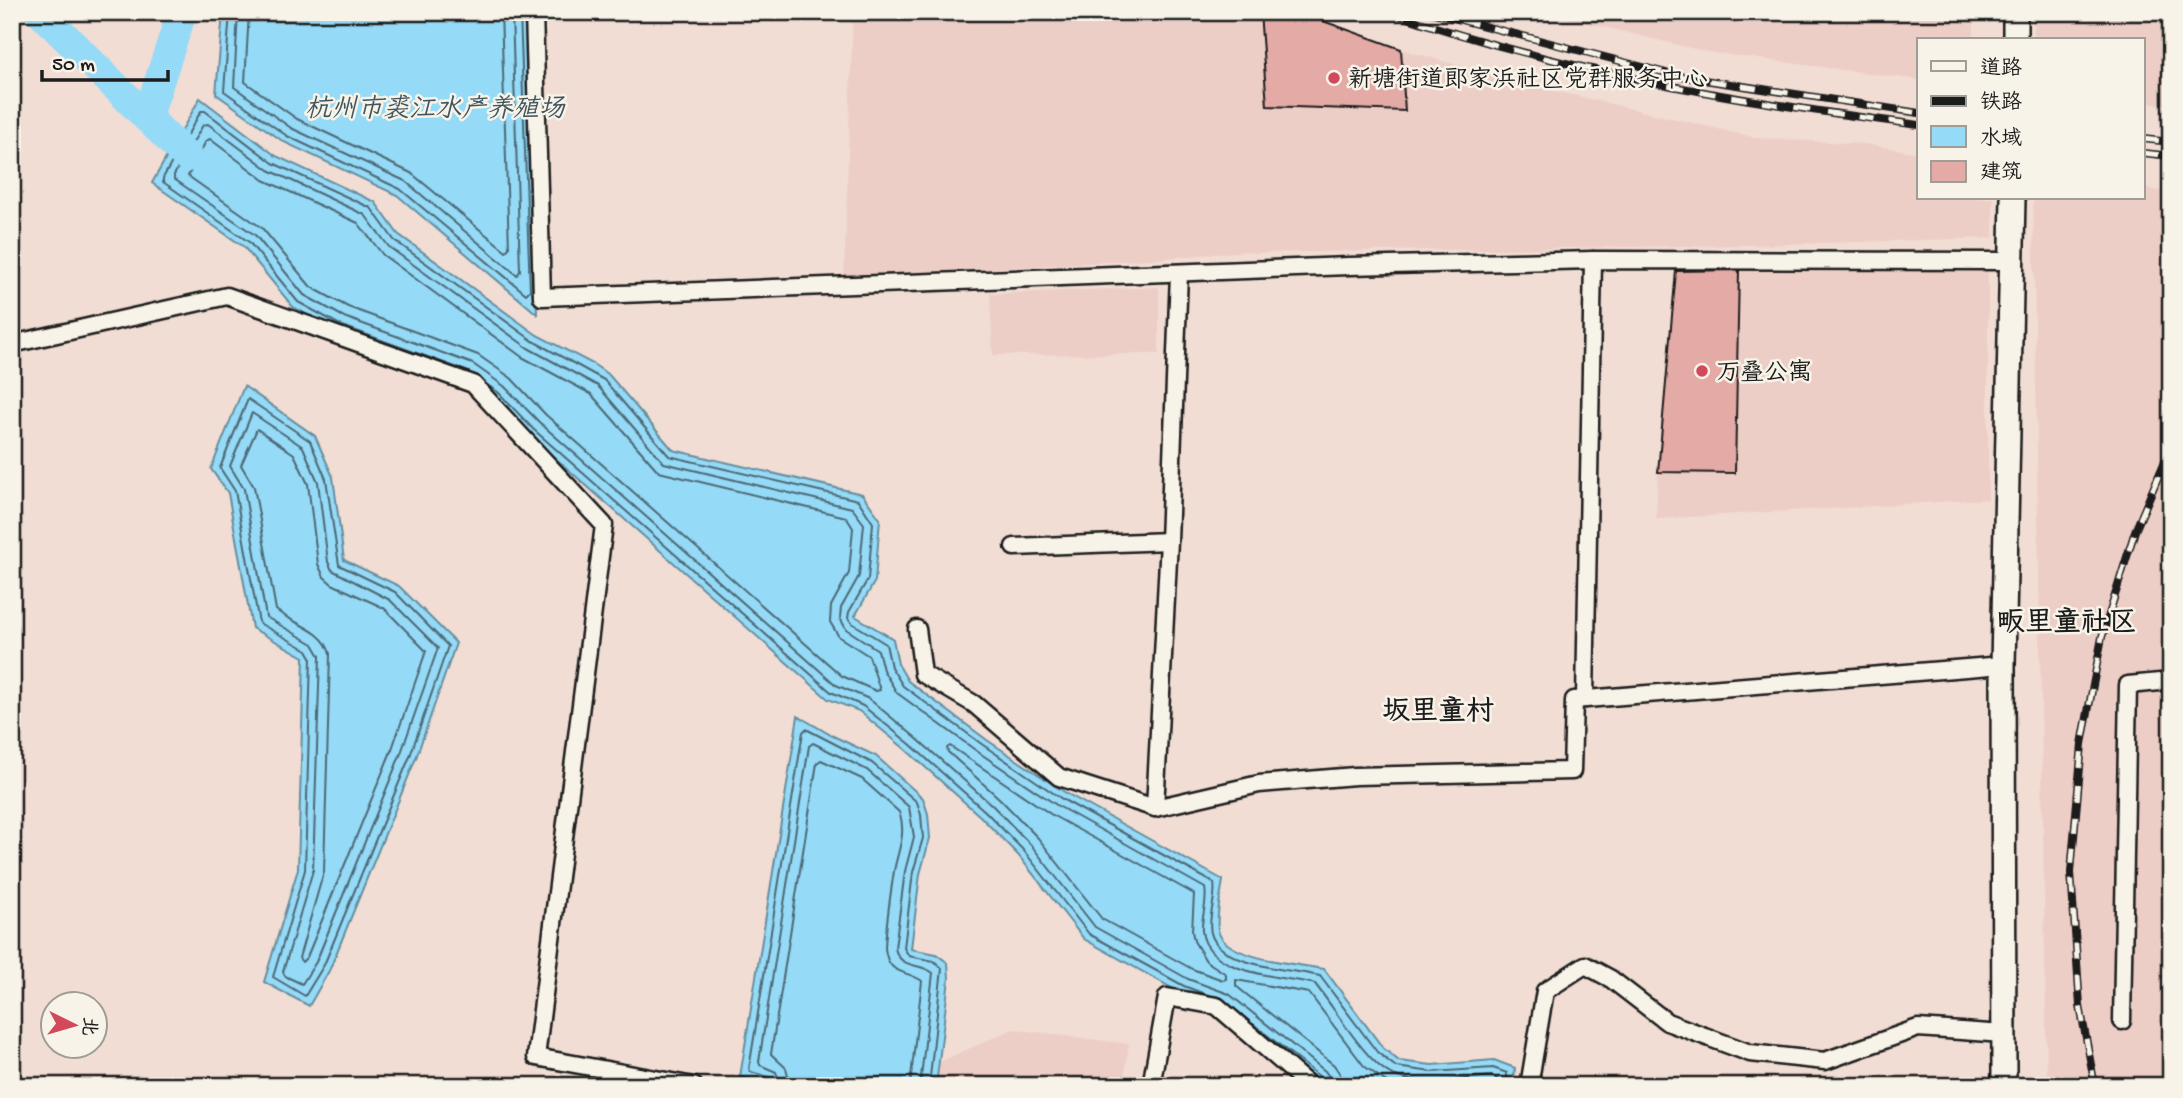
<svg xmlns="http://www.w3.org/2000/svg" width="2183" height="1098" font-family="'Gochi Hand','LXGW WenKai TC',sans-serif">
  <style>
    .built { fill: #edcec6 }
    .water { fill: #95daf7; stroke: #658e9f; stroke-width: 2 }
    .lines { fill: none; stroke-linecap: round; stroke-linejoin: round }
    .shore { stroke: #4c6874; stroke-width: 2 }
    .river { stroke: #95daf7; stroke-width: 30 }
    .building { fill: #e4aaa5; stroke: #1c1c1c; stroke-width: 2 }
    .street-casing { stroke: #1c1c1c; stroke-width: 21 }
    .secondary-casing { stroke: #1c1c1c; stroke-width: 28 }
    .street { stroke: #f7f3e8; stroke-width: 16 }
    .secondary { stroke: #f7f3e8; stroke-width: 23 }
    .rail-casing { stroke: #1c1c1c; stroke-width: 8 }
    .rail { stroke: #f7f3e8; stroke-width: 5; stroke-dasharray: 16; stroke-linecap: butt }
    .poi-dot { fill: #d1495b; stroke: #f7f3e8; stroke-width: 2.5 }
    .labels { text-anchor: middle; stroke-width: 5; stroke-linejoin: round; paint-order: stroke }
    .poi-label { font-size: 24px; fill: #1c1c1c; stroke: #f7f3e8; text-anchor: start }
    .water-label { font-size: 26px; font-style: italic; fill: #40555e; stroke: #f7f3e8 }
    .quarter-label { font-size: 28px; font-weight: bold; fill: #1c1c1c; stroke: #f7f3e8 }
  </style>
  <rect width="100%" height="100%" fill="#f1ddd4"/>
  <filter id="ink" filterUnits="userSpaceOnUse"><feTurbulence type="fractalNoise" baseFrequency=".0143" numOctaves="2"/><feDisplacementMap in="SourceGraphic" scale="14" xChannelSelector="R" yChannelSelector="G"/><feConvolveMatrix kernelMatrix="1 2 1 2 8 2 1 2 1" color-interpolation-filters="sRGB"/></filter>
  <g filter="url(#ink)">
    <!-- built -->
    <g class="built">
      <polygon points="853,12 1260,12 1405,111 1401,49 1509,80 1757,138 1865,144 1919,153 1919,198 1993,198 1993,238 1751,245 1253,253 1246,251 1168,258 844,278"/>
      <polygon points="1542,12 1974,12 1974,40 1919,40 1919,80 1707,52"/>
      <polygon points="2034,12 2171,12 2171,105 2143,102 2143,40 2034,40"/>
      <polygon points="2143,188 2171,193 2171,1086 2047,1086 2033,198 2143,198"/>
      <polygon points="1988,264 1988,499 1656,519 1658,472 1735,473 1739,270"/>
      <polygon points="1159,287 1159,354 993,355 990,294"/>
      <polygon points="1013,1029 1129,1044 1123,1086 936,1086 939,1062"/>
    </g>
    <!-- water -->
    <g class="water">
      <polygon points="223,12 527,12 537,314 397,195 284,142 216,94"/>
      <path d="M200,98L276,156L375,202L398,234L537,335L593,364L609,375L673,450L862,494L880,519L875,581L855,616L893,639L898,664L908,681L987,740L1066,793L1223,880C1221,895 1216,913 1218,929C1221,959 1299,964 1324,969L1383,1048L1399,1061L1432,1065L1494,1060L1515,1068L1513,1086H1319L1222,1008L1181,993L1084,939L1018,855L981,817L905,749L859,711L828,699L528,434L493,397L337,331L293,307L244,247L152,183Z"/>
      <polygon points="244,386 315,436 333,477 344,560 399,586 456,643 416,758 330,969 309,1006 264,982 298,869 304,657 252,628 228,493 211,469"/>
      <polygon points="798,716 831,735 876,756 923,798 928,814 930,838 920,874 911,949 936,954 948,963 949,979 936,1086 779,1086 740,1077"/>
    </g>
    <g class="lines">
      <!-- shore -->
      <g class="shore">
        <polyline points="230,12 224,91 287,136 400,189 526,294 530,290 520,12"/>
        <polyline points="238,12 234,87 291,128 405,181 517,275 520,271 512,12"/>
        <polyline points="249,12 245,82 297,119 411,173 506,251 509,248 501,12"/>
        <polygon points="210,139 264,180 358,223 383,255 522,357 591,394 659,472 846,517 853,528 849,573 831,606 830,622 839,637 869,656 880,690 876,691 842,676 546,415 511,378 478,355 348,307 311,287 262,228 188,176 206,141"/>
        <path d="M469,372L340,325L298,302L249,242L163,182V178L201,111H205L273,163L371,208L394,240L533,341L604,380L669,456L858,500L873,523L868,579L849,612L848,618L852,623L886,644L891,667L903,686L983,745L1062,799L1214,883C1217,899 1207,917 1211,933C1220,967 1291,969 1320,976L1377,1052L1396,1067L1432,1072L1493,1068L1507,1073V1086"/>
        <polyline points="486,384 498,392 533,429 831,692 863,706 910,744 986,812 1024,851 1089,934 1184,986 1205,994"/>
        <polygon points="248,399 310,441 326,479 339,565 395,592 448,646 410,756 324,965 305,996 273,977 305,870 311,657 307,650 259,623 235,491 220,468"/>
        <polygon points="252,413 303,447 318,482 328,562 332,570 390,600 438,648 401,753 316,962 302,984 285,976 283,972 313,870 320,656 313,644 266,617 244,489 230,466"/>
        <path d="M257,429L294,454L308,484L318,564L324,577L332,584L384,608L426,651L392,749L307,957L302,962L299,958L324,871L330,654C324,629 294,625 276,610L254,487L241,465Z"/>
        <polygon points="950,746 1052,815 1194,894 1192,931 1194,941 1206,961 1226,974 1226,979 1223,980 1192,969 1102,919 1038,838 999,798 948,752 947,748"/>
        <polyline points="1253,1024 1320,1077 1322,1086"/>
        <polyline points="772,1086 769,1077 751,1072 749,1069 803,732 806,729 872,763 917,802 921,815 923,838 913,872 904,948 909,956 934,961 942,968 929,1086"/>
        <path d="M781,1086L776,1072L760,1065L759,1062L809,746L813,743L867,770L909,807L914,837L905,871L895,948C900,970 920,962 933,973L920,1086"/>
        <path d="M791,1086L786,1068L771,1054L817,763L821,760L862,779L899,812C907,833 898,850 894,871C890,897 886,923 885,948C888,977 906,969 922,981L910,1086"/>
        <path d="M1331,1086L1330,1078L1325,1071L1229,994L1188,979L1095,927L1031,845L992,805L915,737L869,699L836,685L539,422L504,386L473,364L344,317L304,295L255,235L174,179V175L203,125L208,124L269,170L365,215L389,247L528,348L598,386L664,463L852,508L864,524L859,576L841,608L840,618L846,629L878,650L883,670L897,693L978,752L1058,806L1205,888C1208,902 1201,917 1202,931C1207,975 1283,976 1315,984C1334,1007 1367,1064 1393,1075C1420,1087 1463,1079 1491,1076L1497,1079L1498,1086"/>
        <polyline points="1342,1086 1340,1074 1334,1065 1236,986 1236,980 1309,993 1364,1066 1392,1086"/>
      </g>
      <!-- river -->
      <g class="river">
        <polyline points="40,12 187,157"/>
        <polyline points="147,118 182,12"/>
      </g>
    </g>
    <!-- building -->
    <g class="building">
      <polygon points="1260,12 1298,12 1401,49 1405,111 1267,106"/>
      <polygon points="1739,270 1735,473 1658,472 1676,271"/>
    </g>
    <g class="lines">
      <!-- street casing -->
      <g class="street-casing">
        <g id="street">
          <polyline points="534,12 542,297 1349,266 1593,260 2013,261"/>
          <polyline points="12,344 227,296 473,384 604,525 536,1057 694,1086"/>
          <polyline points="1014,547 1169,541"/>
          <polyline points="917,629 923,674 974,704 1059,777 1155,808 1259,784 1355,776 1572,771 1574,700 2003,665"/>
          <polyline points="1585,699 1593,260"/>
          <polyline points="1155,808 1169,541 1179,273"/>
          <polyline points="2122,1021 2128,685 2171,681"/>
          <polyline points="1151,1086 1167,997 1217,1006 1310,1086"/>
          <polyline points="1529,1086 1545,991 1585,965 1611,979 1667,1022 1750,1053 1825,1061 1918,1028 2004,1034"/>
        </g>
      </g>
      <!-- secondary casing -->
      <g class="secondary-casing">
        <g id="secondary">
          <polyline points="2015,40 2015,12"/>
          <polyline points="2004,1086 2003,665 2013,198"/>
        </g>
      </g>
      <!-- street -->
      <use href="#street" class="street"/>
      <!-- secondary -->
      <use href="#secondary" class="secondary"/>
      <!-- rail casing -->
      <g class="rail-casing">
        <g id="rail">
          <path d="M1390,12C1559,71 1742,102 1919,125"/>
          <polyline points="1430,12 1678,76 1919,113"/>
          <polyline points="2143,139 2171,142"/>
          <polyline points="2143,153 2171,156"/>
          <polyline points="2095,1086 2080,1006 2071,872 2082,744 2102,637 2135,531 2171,447"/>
        </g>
      </g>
      <!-- rail -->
      <use href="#rail" class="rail"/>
    </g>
  </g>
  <!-- markers -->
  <g class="poi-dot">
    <circle cx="1334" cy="78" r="7"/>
    <circle cx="1702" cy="371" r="7"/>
  </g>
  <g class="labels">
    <!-- poi labels -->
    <g class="poi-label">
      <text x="1348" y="86">新塘街道郎家浜社区党群服务中心</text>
      <text x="1716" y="379">万叠公寓</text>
    </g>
    <!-- water labels -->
    <g class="water-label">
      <text x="435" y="116">杭州市裘江水产养殖场</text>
    </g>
    <!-- quarter labels -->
    <g class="quarter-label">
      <text x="2067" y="630">畈里童社区</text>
      <text x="1438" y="719">坂里童村</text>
    </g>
  </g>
  <!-- margin -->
  <rect width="2183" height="1098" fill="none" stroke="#f7f3e8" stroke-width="42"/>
  <rect x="21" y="21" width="2141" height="1056" fill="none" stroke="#1c1c1c" stroke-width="2.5" filter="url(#ink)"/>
  <!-- legend -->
  <rect x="1917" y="38" width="228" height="161" fill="#f7f3e8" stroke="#9f9d96" stroke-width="2"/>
  <rect x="1931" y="61" width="35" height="10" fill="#f7f3e8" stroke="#9f9d96" stroke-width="2"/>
  <text x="1980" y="74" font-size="21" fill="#1c1c1c">道路</text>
  <rect x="1931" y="96" width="35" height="10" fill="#1c1c1c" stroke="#9f9d96" stroke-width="2"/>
  <text x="1980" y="108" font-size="21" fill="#1c1c1c">铁路</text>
  <rect x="1931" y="126" width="35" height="21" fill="#95daf7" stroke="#9f9d96" stroke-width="2"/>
  <text x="1980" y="144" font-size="21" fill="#1c1c1c">水域</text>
  <rect x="1931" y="161" width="35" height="21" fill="#e4aaa5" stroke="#9f9d96" stroke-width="2"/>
  <text x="1980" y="178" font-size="21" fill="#1c1c1c">建筑</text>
  <!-- north arrow -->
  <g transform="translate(74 1025) rotate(95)"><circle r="33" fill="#f7f3e8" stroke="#9f9d96" stroke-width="2"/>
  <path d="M0-5L12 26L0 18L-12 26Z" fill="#d1495b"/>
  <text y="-10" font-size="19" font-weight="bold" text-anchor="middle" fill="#1c1c1c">北</text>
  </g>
  <!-- scale -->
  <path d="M42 70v10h126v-10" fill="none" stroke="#1c1c1c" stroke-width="3.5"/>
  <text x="52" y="70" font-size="21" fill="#1c1c1c" stroke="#f7f3e8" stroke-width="5" paint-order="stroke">50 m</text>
</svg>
